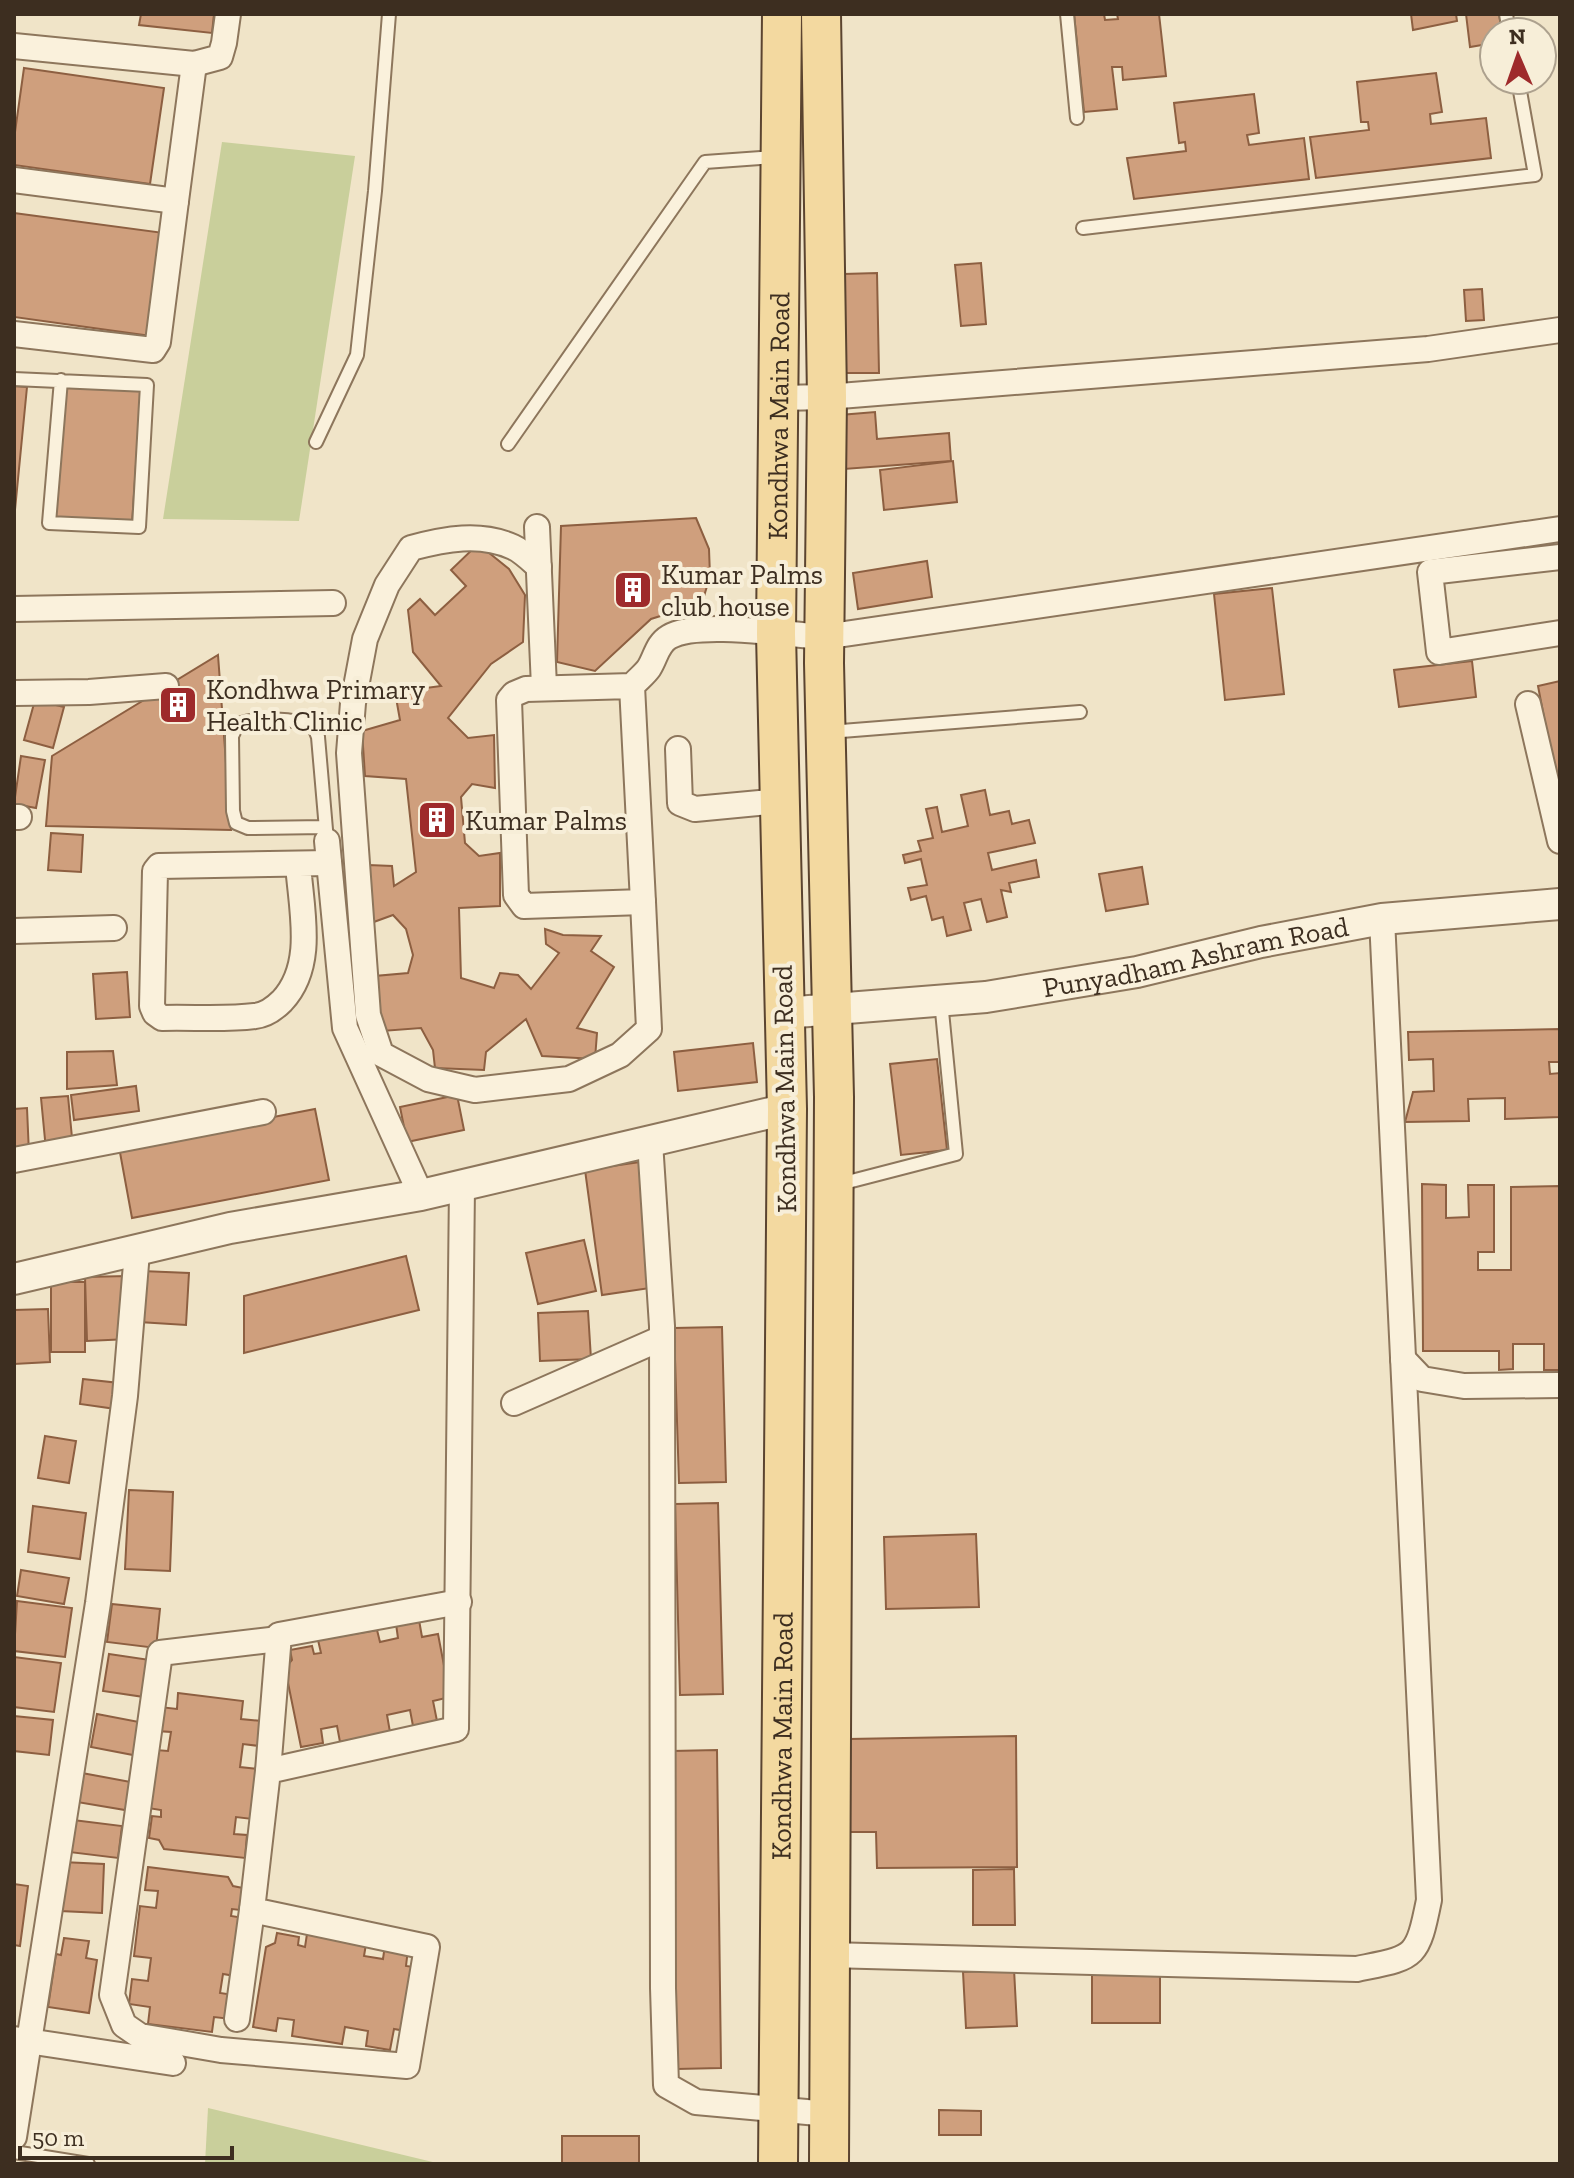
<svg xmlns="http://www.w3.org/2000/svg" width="1574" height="2178" font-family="'Zilla Slab',serif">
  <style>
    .green { fill: #c9cf9b }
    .building { fill: #cf9f7d; stroke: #8d5f41; stroke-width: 2 }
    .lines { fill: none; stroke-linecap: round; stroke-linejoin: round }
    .service-casing { stroke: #8d765c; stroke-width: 16 }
    .minor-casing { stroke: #8d765c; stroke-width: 28 }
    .tertiary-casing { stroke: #8d765c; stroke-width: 34 }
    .primary-casing { stroke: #5b4430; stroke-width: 42 }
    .service { stroke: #faf1dc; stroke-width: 12 }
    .minor { stroke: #faf1dc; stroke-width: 24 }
    .tertiary { stroke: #faf1dc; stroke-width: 30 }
    .primary { stroke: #f3d9a0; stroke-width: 38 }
    .labels { text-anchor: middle; stroke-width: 8; stroke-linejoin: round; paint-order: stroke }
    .street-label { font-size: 28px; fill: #3d2e20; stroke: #f7eed8 }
    .poi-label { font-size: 28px; fill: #3d2e20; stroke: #f7eed8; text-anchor: start }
  </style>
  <rect width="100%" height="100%" fill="#f0e4c8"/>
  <!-- green -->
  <g class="green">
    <polygon points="222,142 355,156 299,521 163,519"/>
    <polygon points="208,2108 441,2164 205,2164"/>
  </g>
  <!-- building -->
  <g class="building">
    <polygon points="141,14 214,14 212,33 139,25"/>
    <polygon points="1074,14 1104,14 1105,20 1118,19 1117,14 1159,14 1166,76 1123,80 1122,67 1112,67 1117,109 1084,112"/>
    <polygon points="1411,14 1456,14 1457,21 1413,30"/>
    <polygon points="1466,14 1499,14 1502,32 1494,32 1494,43 1470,47"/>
    <polygon points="24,68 164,88 150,184 14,165 14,139"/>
    <polygon points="1436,73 1442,112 1430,114 1431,124 1486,118 1491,158 1316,178 1310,137 1369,130 1368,122 1361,122 1357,82"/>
    <polygon points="1254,94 1259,133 1247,135 1249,145 1304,138 1309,179 1134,199 1127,158 1186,151 1185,142 1179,143 1174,103"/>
    <polygon points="14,213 164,233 151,336 14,317"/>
    <polygon points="981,263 986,324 961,326 955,265"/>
    <polygon points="877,273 879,373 846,373 844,274"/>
    <polygon points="1482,289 1484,320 1466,321 1464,290"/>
    <polygon points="65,385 141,390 132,524 55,519"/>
    <polygon points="14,386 27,387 14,520"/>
    <polygon points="875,412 877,439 949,433 951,461 844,469 840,415"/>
    <polygon points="953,461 957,502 884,510 880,470"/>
    <polygon points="696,518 709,549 710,576 702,603 651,619 595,671 557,662 561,526"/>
    <polygon points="478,544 509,569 525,595 523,642 491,664 448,718 468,738 494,735 495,788 472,784 461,797 465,843 479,856 500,853 500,906 459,908 461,978 494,988 500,973 518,975 531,989 559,953 546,944 545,929 563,935 601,936 591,951 614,967 577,1028 597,1033 595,1059 542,1056 526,1019 486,1052 484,1070 435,1068 433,1050 421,1028 382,1031 375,976 408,973 413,955 406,929 393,915 371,923 369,865 392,866 394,886 416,872 406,779 365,776 362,731 400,720 395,692 441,686 413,652 408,610 420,599 435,615 466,586 451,570"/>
    <polygon points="927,561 932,597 858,609 853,573"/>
    <polygon points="1272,588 1284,694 1225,700 1214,594"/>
    <polygon points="218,655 231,830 46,826 52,756"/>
    <polygon points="1472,661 1476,697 1399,707 1394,670"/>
    <polygon points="1560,681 1560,801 1538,686"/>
    <polygon points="35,700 64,707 53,748 24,740"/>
    <polygon points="21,756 45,760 36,808 14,804"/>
    <polygon points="985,790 990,815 1009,811 1012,824 1029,820 1035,843 988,853 992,870 1036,860 1039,877 1009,883 1011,892 1001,890 1007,917 987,922 981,899 964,903 971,930 947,936 943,917 932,920 926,896 911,900 908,888 927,885 921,859 905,863 903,855 921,851 918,841 933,838 926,809 937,807 942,832 968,826 961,795"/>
    <polygon points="51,833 83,835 81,872 48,870"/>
    <polygon points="1142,867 1148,904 1106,911 1099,874"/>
    <polygon points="127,972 130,1017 96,1019 93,974"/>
    <polygon points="1560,1029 1560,1062 1549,1062 1550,1074 1560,1073 1560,1117 1505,1119 1505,1098 1468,1099 1469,1121 1405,1122 1413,1092 1434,1091 1433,1059 1409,1060 1408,1032"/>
    <polygon points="753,1043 757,1082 678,1091 674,1052"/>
    <polygon points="113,1051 117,1085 67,1089 67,1052"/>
    <polygon points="937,1059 947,1150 901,1155 890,1064"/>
    <polygon points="136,1086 139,1111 74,1120 71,1095"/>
    <polygon points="457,1095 464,1130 407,1142 400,1107"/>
    <polygon points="68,1096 73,1148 46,1150 41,1098"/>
    <polygon points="27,1108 29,1154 14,1154 14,1109"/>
    <polygon points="315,1109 329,1180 132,1218 119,1147"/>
    <polygon points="640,1162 657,1287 602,1295 585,1170"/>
    <polygon points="1422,1184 1446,1185 1446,1218 1469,1217 1468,1185 1494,1185 1494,1252 1478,1252 1478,1270 1511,1270 1511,1187 1560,1186 1560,1370 1544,1370 1544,1344 1513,1344 1513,1369 1499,1370 1499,1351 1423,1351"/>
    <polygon points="584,1240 596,1291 538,1304 526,1253"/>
    <polygon points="406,1256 419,1310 244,1353 244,1296"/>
    <polygon points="142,1271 189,1273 186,1325 139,1322"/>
    <polygon points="127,1276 129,1339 87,1341 85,1277"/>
    <rect x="51" y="1282" width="34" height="70"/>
    <polygon points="48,1309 50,1362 14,1364 14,1310"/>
    <polygon points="588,1311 591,1359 540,1361 538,1313"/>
    <polygon points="722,1327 726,1482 679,1483 674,1328"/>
    <polygon points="83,1379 119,1383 116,1409 80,1404"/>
    <polygon points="45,1436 76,1441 69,1483 38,1478"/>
    <polygon points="129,1490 173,1492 170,1571 125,1569"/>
    <polygon points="718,1503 723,1694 680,1695 675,1504"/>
    <polygon points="33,1506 86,1513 80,1559 28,1552"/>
    <polygon points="976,1534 979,1607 886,1609 884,1537"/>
    <polygon points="21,1570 69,1578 64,1604 17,1596"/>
    <polygon points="17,1601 72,1608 65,1657 14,1651"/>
    <polygon points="112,1604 160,1609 156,1648 107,1642"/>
    <polygon points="419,1620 422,1637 438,1634 450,1697 433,1701 437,1721 413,1726 410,1710 387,1715 390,1732 340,1742 337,1726 321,1729 323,1743 301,1747 285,1668 292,1660 290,1650 312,1646 314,1654 321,1653 318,1640 377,1630 380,1642 398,1638 396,1624"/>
    <polygon points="109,1654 150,1660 144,1697 103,1691"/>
    <polygon points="14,1657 61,1663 54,1712 14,1707"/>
    <polygon points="178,1693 243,1701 241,1719 262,1721 259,1746 243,1744 240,1767 258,1769 252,1819 236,1817 234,1834 247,1835 245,1858 164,1849 159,1840 149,1838 152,1816 161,1817 161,1810 148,1808 156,1750 168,1751 171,1732 157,1731 160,1707 177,1709"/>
    <polygon points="97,1714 139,1722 133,1755 91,1747"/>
    <polygon points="14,1716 53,1720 49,1755 14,1751"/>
    <polygon points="1016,1736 1017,1867 877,1868 876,1832 850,1832 849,1739"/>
    <polygon points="717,1750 721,2068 677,2069 672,1751"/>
    <polygon points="82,1773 136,1783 131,1811 77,1802"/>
    <polygon points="73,1820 122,1826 118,1858 69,1852"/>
    <polygon points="62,1862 104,1864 102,1913 60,1911"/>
    <polygon points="148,1867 228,1877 233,1886 243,1888 240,1910 232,1909 231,1916 244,1918 235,1976 223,1974 220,1993 234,1995 231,2019 214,2017 212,2032 148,2024 150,2007 129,2004 132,1979 148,1981 151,1958 134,1956 140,1906 156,1908 158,1891 145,1890"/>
    <polygon points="1014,1869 1015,1925 973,1925 973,1870"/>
    <polygon points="14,1884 28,1886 20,1946 14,1945"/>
    <polygon points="277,1933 299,1937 298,1945 305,1947 307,1934 366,1944 364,1956 383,1959 385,1945 408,1949 406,1966 421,1968 411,2032 394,2029 390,2050 366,2046 368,2031 345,2027 342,2044 292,2036 294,2020 278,2018 276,2031 253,2027 266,1947 275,1943"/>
    <polygon points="64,1938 89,1941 86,1958 97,1960 89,2013 48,2007 56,1954 61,1955"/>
    <polygon points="1014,1969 1017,2026 966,2028 963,1972"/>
    <rect x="1092" y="1972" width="68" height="51"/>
    <polygon points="939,2110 981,2111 981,2135 939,2135"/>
    <rect x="562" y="2136" width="77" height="28"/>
  </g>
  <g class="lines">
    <!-- service casing -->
    <g class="service-casing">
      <g id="service">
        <polyline points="1067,14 1077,118"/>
        <polyline points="1506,14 1509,32"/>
        <polyline points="1083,228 1535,175 1518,80"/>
        <polyline points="14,379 147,385 139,527 49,523 61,380"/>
        <polyline points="316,442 357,355 375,191 389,14"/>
        <polyline points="508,444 705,162 776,157"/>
        <polyline points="829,732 1080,712"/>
        <path d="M325,827L248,828L236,823L233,811L232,736L238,724C259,717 294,718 314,727L318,737L327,841"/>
        <polyline points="840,1184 956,1154 941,1001"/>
        <polyline points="14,2152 88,2164"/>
      </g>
    </g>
    <!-- minor casing -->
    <g class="minor-casing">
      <g id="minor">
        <polyline points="14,46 194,64 220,57 224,43 228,14"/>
        <polyline points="14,180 176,201 194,64"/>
        <polyline points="14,334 153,350 158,342 176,201"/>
        <polyline points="779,398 827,397 1428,349 1560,330"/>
        <polyline points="537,527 544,687"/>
        <polyline points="1560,557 1430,572 1439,652 1560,633"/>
        <path d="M539,567C531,560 522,551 513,547C480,532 445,539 411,548L387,585L365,639L353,703L349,753L368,1015L381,1054L428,1079L475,1090L569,1079L620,1055L649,1029L643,902"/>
        <polyline points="14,609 333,603"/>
        <path d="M632,686L643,902L524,906L516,895L509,700L514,694L526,689L632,686C637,680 645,674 649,668C656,657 657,644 669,637C697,620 789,635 824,637L1560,529"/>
        <polyline points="14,693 89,692 166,686"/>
        <polyline points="1528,704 1560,841"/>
        <polyline points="678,749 680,803 695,809 780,801"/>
        <polyline points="14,817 19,817"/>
        <polyline points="327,841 345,1028 421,1195"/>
        <path d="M298,864C301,909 316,965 282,1001C275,1008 265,1015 255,1016C225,1020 192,1017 162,1018L155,1013L152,1006L155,871L159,866L329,863"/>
        <polyline points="14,931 114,928"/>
        <polyline points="650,1142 662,1326 663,1988 666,2085 696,2102 829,2114"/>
        <polyline points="14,1160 263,1112"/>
        <polyline points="1403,1359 1422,1379 1464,1386 1560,1385"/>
        <polyline points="514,1403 662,1338"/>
        <polyline points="279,1639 160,1653 112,1995 124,2025 140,2036 221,2050 407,2066 427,1947 252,1910 268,1771 456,1729 462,1186"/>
        <polyline points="268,1771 279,1635 459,1602"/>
        <path d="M829,1955L1357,1969C1415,1957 1417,1960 1429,1900L1382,919"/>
        <polyline points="237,2019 252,1910"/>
        <polyline points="14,2039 173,2063"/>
        <polyline points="14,2137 98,1603 125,1396 137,1252"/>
      </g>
    </g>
    <!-- tertiary casing -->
    <g class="tertiary-casing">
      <g id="tertiary">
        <path id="s1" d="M784,1013L986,997L1137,972L1261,942L1382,919L1560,904"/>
        <polyline points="14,1279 230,1228 421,1195 787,1109"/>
      </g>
    </g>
    <!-- primary casing -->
    <g class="primary-casing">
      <g id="primary">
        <polyline points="821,14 827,397 824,663 834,1097 829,2164"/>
        <path id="s2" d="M778,2164L787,1109L776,634L782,14"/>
      </g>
    </g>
    <!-- service -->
    <use href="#service" class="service"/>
    <!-- minor -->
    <use href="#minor" class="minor"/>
    <!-- tertiary -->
    <use href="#tertiary" class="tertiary"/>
    <!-- primary -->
    <use href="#primary" class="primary"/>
  </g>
  <!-- icons -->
  <defs>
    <g id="building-square" transform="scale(2)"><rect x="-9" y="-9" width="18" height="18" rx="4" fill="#9e2a2b" stroke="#f7eed8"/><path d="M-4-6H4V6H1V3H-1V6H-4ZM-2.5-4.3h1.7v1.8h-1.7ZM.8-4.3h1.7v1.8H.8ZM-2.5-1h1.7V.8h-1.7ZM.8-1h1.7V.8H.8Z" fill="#fff"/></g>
  </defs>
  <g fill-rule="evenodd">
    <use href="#building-square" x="633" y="590"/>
    <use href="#building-square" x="178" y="705"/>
    <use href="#building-square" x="437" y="820"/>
  </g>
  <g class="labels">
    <!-- street labels -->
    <g class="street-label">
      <text dy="10" stroke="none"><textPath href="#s2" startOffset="1748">Kondhwa Main Road</textPath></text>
      <text dy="10" stroke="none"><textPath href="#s1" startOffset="416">Punyadham Ashram Road</textPath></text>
      <text transform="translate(784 1089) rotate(-91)" y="10">Kondhwa Main Road</text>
      <text dy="10" stroke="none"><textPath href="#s2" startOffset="428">Kondhwa Main Road</textPath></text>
    </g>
    <!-- poi labels -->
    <g class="poi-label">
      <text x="661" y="584">Kumar Palms<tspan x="661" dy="32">club house</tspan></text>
      <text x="206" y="699">Kondhwa Primary<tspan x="206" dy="32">Health Clinic</tspan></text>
      <text x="465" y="830">Kumar Palms</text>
    </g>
  </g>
  <!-- border -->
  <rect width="1574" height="2178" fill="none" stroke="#3d2e20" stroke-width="32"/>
  <!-- north arrow -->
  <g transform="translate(1518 56) rotate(358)"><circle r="38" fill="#f7eed8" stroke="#ada18e" stroke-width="2"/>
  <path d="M0-6L14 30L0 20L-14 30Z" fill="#9e2a2b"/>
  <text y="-12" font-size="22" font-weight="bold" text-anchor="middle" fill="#3d2e20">N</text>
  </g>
  <!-- scale -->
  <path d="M20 2146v12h212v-12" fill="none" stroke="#3d2e20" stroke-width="4"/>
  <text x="32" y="2146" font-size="24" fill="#3d2e20" stroke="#f7eed8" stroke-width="6" paint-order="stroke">50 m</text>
</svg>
